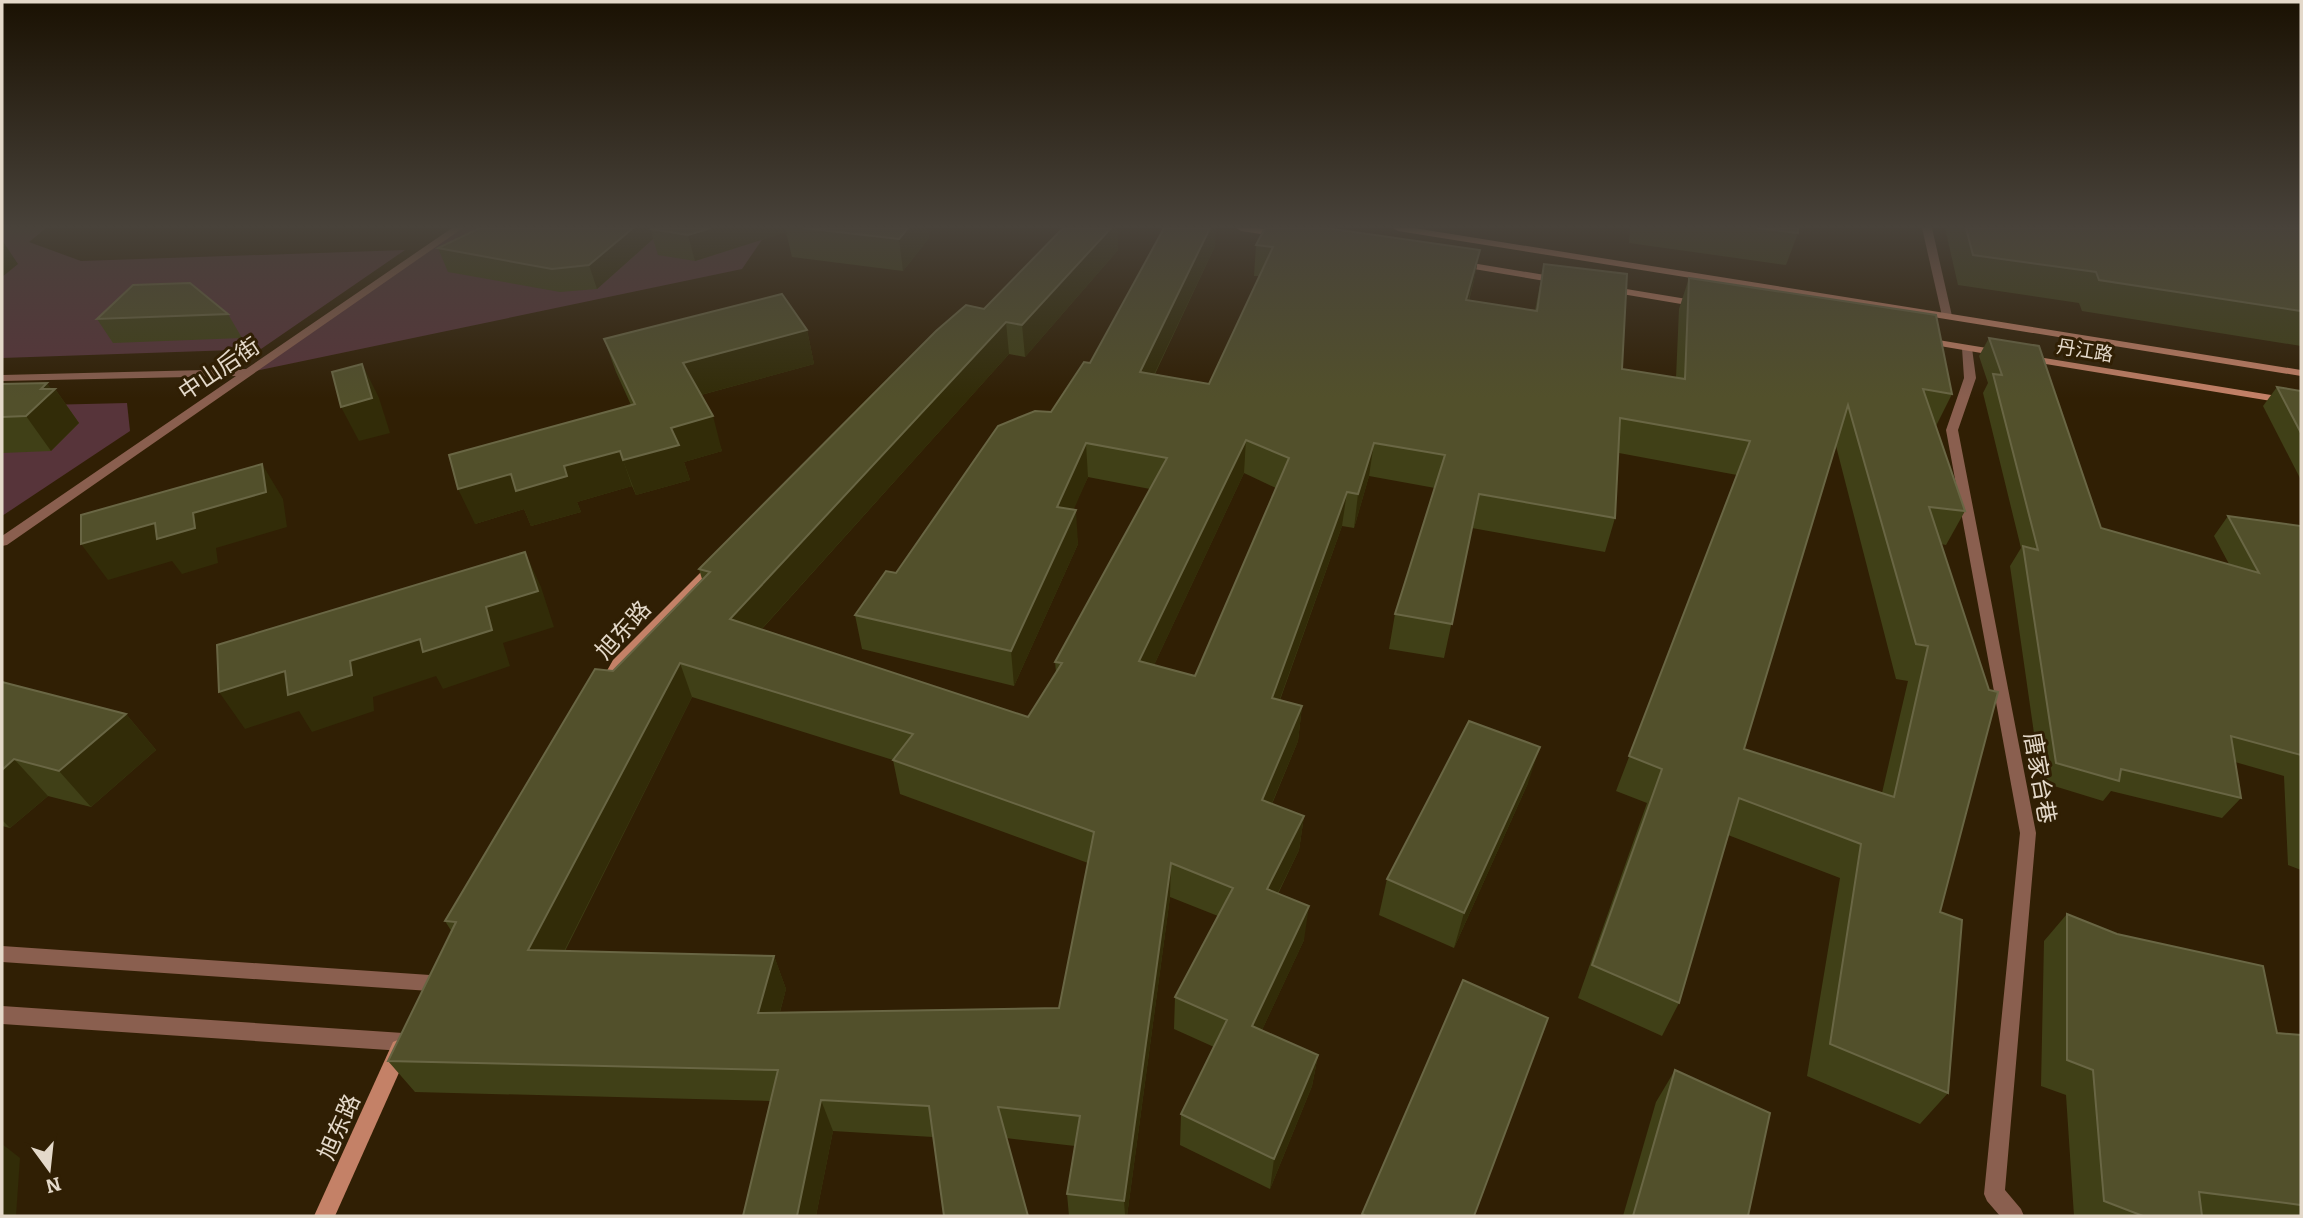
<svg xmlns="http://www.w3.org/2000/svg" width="2303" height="1218" font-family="Bitter,'Noto Sans SC',serif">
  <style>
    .green { fill: #57343a }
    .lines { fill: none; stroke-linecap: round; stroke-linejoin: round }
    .street { fill: #8a5f4f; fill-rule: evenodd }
    .secondary { fill: #c48167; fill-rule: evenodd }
    .wall { fill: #404017; fill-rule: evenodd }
    .shaded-wall { fill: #322c08 }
    .building { fill: #52502b; stroke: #696644; stroke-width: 2; fill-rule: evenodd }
    .labels { text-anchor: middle; stroke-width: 6; stroke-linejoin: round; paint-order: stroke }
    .far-street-label { font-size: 19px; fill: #e4d9ca; stroke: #301f04 }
    .street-label { font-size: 23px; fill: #e4d9ca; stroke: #301f04 }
  </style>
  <rect width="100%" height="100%" fill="#301f04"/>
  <!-- green -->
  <g class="green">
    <polygon points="2,228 46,228 29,242 81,261 405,250 261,349 2,358"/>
    <polygon points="458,228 770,228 742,269 251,372"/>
    <polygon points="127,403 130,431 2,516 2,406"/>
  </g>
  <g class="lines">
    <!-- street -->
    <g class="street">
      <polygon points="452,228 463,228 7,545 2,546 2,536 236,376 2,381 2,375 246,369"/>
      <polygon points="1922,228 1932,228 1952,316 1951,318 1947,319 1942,316"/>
      <polygon points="1967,345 1972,348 1976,378 1958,430 2036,833 2005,1190 2021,1209 2024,1216 2000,1216 1987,1201 1984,1194 2020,833 1946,430 1964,378 1962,348"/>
      <polygon points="2,946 430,975 437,977 439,983 437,989 430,991 2,962"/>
      <polygon points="2,1006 403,1033 410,1036 413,1042 410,1048 403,1051 2,1024"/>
    </g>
    <!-- secondary -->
    <g class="secondary">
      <polygon points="1236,228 1259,228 1286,234 1281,237 1241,231"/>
      <polygon points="1393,228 1414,228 2301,370 2301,376 1398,231"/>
      <polygon points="1460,261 1557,277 1562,280 1557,283 1456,266 1456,262"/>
      <polygon points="1608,286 1699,301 1704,304 1699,307 1604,291 1604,287"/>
      <polygon points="1926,338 1999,350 2004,353 1999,356 1922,343 1921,341"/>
      <polygon points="2026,355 2301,400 2301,406 2022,360 2022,356"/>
      <polygon points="716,561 721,562 723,565 721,568 623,668 612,687 602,687 600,683 613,660 711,562"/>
      <polygon points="400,1039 407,1042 410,1048 335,1216 314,1216 393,1042"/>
    </g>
  </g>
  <!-- wall -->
  <g class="wall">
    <polygon points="480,228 928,228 929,238 903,271 792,257 786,232 695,261 658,255 653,239 597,289 560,292 448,272 438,248"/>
    <polygon points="1630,228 1798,228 1798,233 1786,265 1629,243"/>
    <polygon points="1945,228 2301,228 2301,346 2082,311 2079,303 1958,285"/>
    <path d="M1256,245L1480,250L1474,280L1469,301L1535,310L1544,264L1622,369L1676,378L1679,309L1689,278L1952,394L1936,426L1965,511L1946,545L1941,544L1940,912L1948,1093L1920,1124L1807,1076L1840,878L1728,835L1679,1003L1662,1036L1578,998L1647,803L1616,791L1737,475L1619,453L1615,518L1605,552L1472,528L1444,658L1389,649L1395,614L1435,488L1369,476L1354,528L1342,526L1280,700L1302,706L1298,741L1272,804L1304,816L1299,850L1278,894L1304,940L1262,1030L1318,1055L1312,1086L1270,1189L1180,1145L1181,1114L1214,1047L1174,1029L1175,997L1218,916L1170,897L1127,1216H1069L1067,1194L1075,1146L1006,1138L933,1137L833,1131L816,1216H743L770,1101L415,1092L388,1061L452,932L445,921L613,671L702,579L699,569L984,309L1118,250L1025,357L1009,354L762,629L1028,717L1056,672L1055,662L1150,489L1088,477L1073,509L1078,544L1014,686L862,649L855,615L1051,412L1090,363L1215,246L1155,374L1209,384L1260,276H1254ZM1836,446L1896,679L1908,681L1882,793L1744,749ZM1244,473L1276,488L1195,676L1154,665ZM692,697L893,760L900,794L1088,863L1059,1008L780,1012L786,989L774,956L565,951Z"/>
    <polygon points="228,314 242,338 113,343 97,319"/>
    <polygon points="807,330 814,364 701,395 722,451 684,462 690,480 636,495 632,486 577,502 581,512 531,526 524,509 475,524 631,405 616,372 604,339"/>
    <polygon points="1989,338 2101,528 2229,564 2214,536 2228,516 2301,526 2301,870 2288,865 2284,776 2235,762 2241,798 2222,818 2111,791 2103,801 2041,782 2010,566 2021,548 1983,393 1988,383 1979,356"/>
    <polygon points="2,384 55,389 79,423 51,451 2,453"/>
    <polygon points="2277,387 2301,391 2301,480 2263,406"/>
    <polygon points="2,682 126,714 156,750 91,807 48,796 10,828 2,826"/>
    <polygon points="1528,783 1454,948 1379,915 1387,879"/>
    <polygon points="2067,914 2277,1033 2301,1035 2301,1216 2074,1216 2066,1095 2041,1086 2044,941"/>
    <polygon points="1675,1070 1748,1216 1623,1216 1656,1102"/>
  </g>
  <!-- shaded-wall -->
  <g class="shaded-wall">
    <polygon points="633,228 658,228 651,229 653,239 597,289 589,265"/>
    <polygon points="711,228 785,228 786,232 695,261 688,235"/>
    <polygon points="908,228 928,228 929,238 903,271 899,239"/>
    <polygon points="1111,228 1118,228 1118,250 1025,357 1022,325"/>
    <polygon points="1210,228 1216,228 1215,246 1140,404 1140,372"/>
    <polygon points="2,240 18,264 2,277"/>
    <polygon points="1480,250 1474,280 1460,332 1466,300"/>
    <polygon points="1006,322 1009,354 740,653 730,619"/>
    <polygon points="807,330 814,364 693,397 683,363"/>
    <polygon points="362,364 379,398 390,433 359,441 341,407"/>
    <polygon points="47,383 53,391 55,389 79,423 51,451 26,416 41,389"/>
    <polygon points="713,416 722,451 684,462 690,480 636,495 623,460 671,428"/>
    <polygon points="1246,440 1244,473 1140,695 1139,661"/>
    <polygon points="1086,443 1088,477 1060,541 1057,507"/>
    <polygon points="1374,443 1369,476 1354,528 1358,494"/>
    <polygon points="620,451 632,486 577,502 581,512 531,526 524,509 475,524 458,489 511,474 564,466"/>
    <polygon points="262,464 283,499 287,527 216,548 218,563 182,574 172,561 108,580 81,544 193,513"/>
    <polygon points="1347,492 1342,526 1268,732 1272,698"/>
    <polygon points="1076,510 1078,544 1014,686 1011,651"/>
    <polygon points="525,552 541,587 554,627 503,643 510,666 443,689 436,676 373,697 374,711 312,732 299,711 245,729 219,692 285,671 350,661 486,607"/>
    <polygon points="680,663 692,697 548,983 528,950"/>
    <polygon points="1302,706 1298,741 1259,834 1262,800"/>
    <polygon points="126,714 156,750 91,807 59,771"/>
    <polygon points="1540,747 1528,783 1454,948 1464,913"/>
    <polygon points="14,759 48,796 10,828 2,820 2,770"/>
    <polygon points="1304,816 1299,850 1263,923 1267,889"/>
    <polygon points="1171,863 1170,897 1127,1216 1125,1216 1124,1201"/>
    <polygon points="1309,906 1304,940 1249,1058 1252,1026"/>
    <polygon points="774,956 786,989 771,1045 758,1013"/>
    <polygon points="1318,1055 1312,1086 1270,1189 1274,1159"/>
    <polygon points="821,1100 833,1131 816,1216 797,1216"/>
    <polygon points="2,1144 20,1158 16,1216 2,1216"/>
  </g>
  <!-- building -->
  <g class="building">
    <polygon points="480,228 633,228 589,265 552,269 438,248"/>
    <polygon points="653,228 711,228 688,235 651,229"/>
    <polygon points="803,228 908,228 899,239"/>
    <path d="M1063,228H1111L1022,325L1006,322L730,619L1028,717L1062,663L1055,662L1167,458L1086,443L1057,507L1076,510L1011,651L855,615L886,571L896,573L998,426L1035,411L1051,412L1084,362L1090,363L1164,228H1210L1140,372L1209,384L1273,247L1256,245L1265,228H1326L1480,250L1466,300L1537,311L1544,264L1627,274L1622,369L1685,379L1689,278L1936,315L1952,394L1923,389L1965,511L1929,507L1989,690L1998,692L1940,912L1962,920L1948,1093L1830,1044L1861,844L1739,798L1679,1003L1592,965L1662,769L1629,756L1750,441L1620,418L1615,518L1479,494L1452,624L1395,614L1445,455L1374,443L1358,494L1347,492L1272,698L1302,706L1262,800L1304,816L1267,889L1309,906L1252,1026L1318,1055L1274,1159L1181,1114L1227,1020L1175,997L1233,888L1171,863L1124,1201L1067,1194L1080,1116L998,1107L1028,1216H944L929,1106L821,1100L797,1216H743L778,1070L388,1061L456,922L445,921L595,669L613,671L710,572L699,569L936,331L966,305L984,309ZM1848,405L1916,644L1928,646L1894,797L1744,749ZM1246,440L1289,458L1195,676L1139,661ZM680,663L913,734L893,760L1094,832L1059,1008L758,1013L774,956L528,950Z"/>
    <polygon points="1757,228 1798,228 1798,233"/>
    <polygon points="1966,228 2146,228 2155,229 2154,228 2301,228 2301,311 2099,280 2096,272 1973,255"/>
    <polygon points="190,283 228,314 97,319 133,285"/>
    <polygon points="782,294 807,330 683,363 713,416 671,428 679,445 623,460 620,451 564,466 567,476 516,491 511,474 458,489 449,455 635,404 604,339"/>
    <polygon points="1989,338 2039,346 2101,528 2259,573 2228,516 2301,526 2301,755 2231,736 2241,798 2121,769 2119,781 2056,763 2023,546 2038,550 1993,374 2002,375"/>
    <polygon points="362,364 372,398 341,407 332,372"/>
    <polygon points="47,383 41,389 55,389 26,416 2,417 2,384"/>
    <polygon points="2277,387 2301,391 2301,433"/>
    <polygon points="262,464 266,492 193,513 195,528 157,539 155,523 81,544 81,515"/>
    <polygon points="525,552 538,591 486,607 492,630 423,652 420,639 350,661 352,675 288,695 285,671 219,692 217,645"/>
    <polygon points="2,682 126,714 59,771 14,759 2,770"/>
    <polygon points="1469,721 1540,747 1464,913 1387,879"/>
    <polygon points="2067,914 2117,934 2263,966 2277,1033 2301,1035 2301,1205 2199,1192 2202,1216 2143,1216 2104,1201 2093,1070 2067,1060"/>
    <polygon points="1463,980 1548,1018 1474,1216 1366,1216 1362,1214"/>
    <polygon points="1675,1070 1770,1113 1748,1216 1633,1216"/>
  </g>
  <!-- sky -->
  <linearGradient id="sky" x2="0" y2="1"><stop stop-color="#1a1102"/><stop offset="0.57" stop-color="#48423a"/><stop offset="1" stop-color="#48423a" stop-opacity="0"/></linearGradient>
  <rect width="2303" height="398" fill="url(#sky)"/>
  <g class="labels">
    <!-- far-street labels -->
    <g class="far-street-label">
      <text transform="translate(2085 350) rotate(9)" y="7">丹江路</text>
    </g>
    <!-- street labels -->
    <g class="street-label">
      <text transform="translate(219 369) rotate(-34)" y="8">中山后街</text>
      <text transform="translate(623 630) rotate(-48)" y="8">旭东路</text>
      <text transform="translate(2040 778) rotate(80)" y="8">唐家台巷</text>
      <text transform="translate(339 1127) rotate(-66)" y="8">旭东路</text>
    </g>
  </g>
  <!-- border -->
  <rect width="2303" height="1218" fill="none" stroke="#e4d9ca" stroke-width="7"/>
  <!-- north arrow -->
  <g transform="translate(49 1169) rotate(165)" stroke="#301f04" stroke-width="5" paint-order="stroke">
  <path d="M0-5L12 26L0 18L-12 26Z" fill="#e4d9ca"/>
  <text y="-10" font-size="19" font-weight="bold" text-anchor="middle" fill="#e4d9ca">N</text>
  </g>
</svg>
